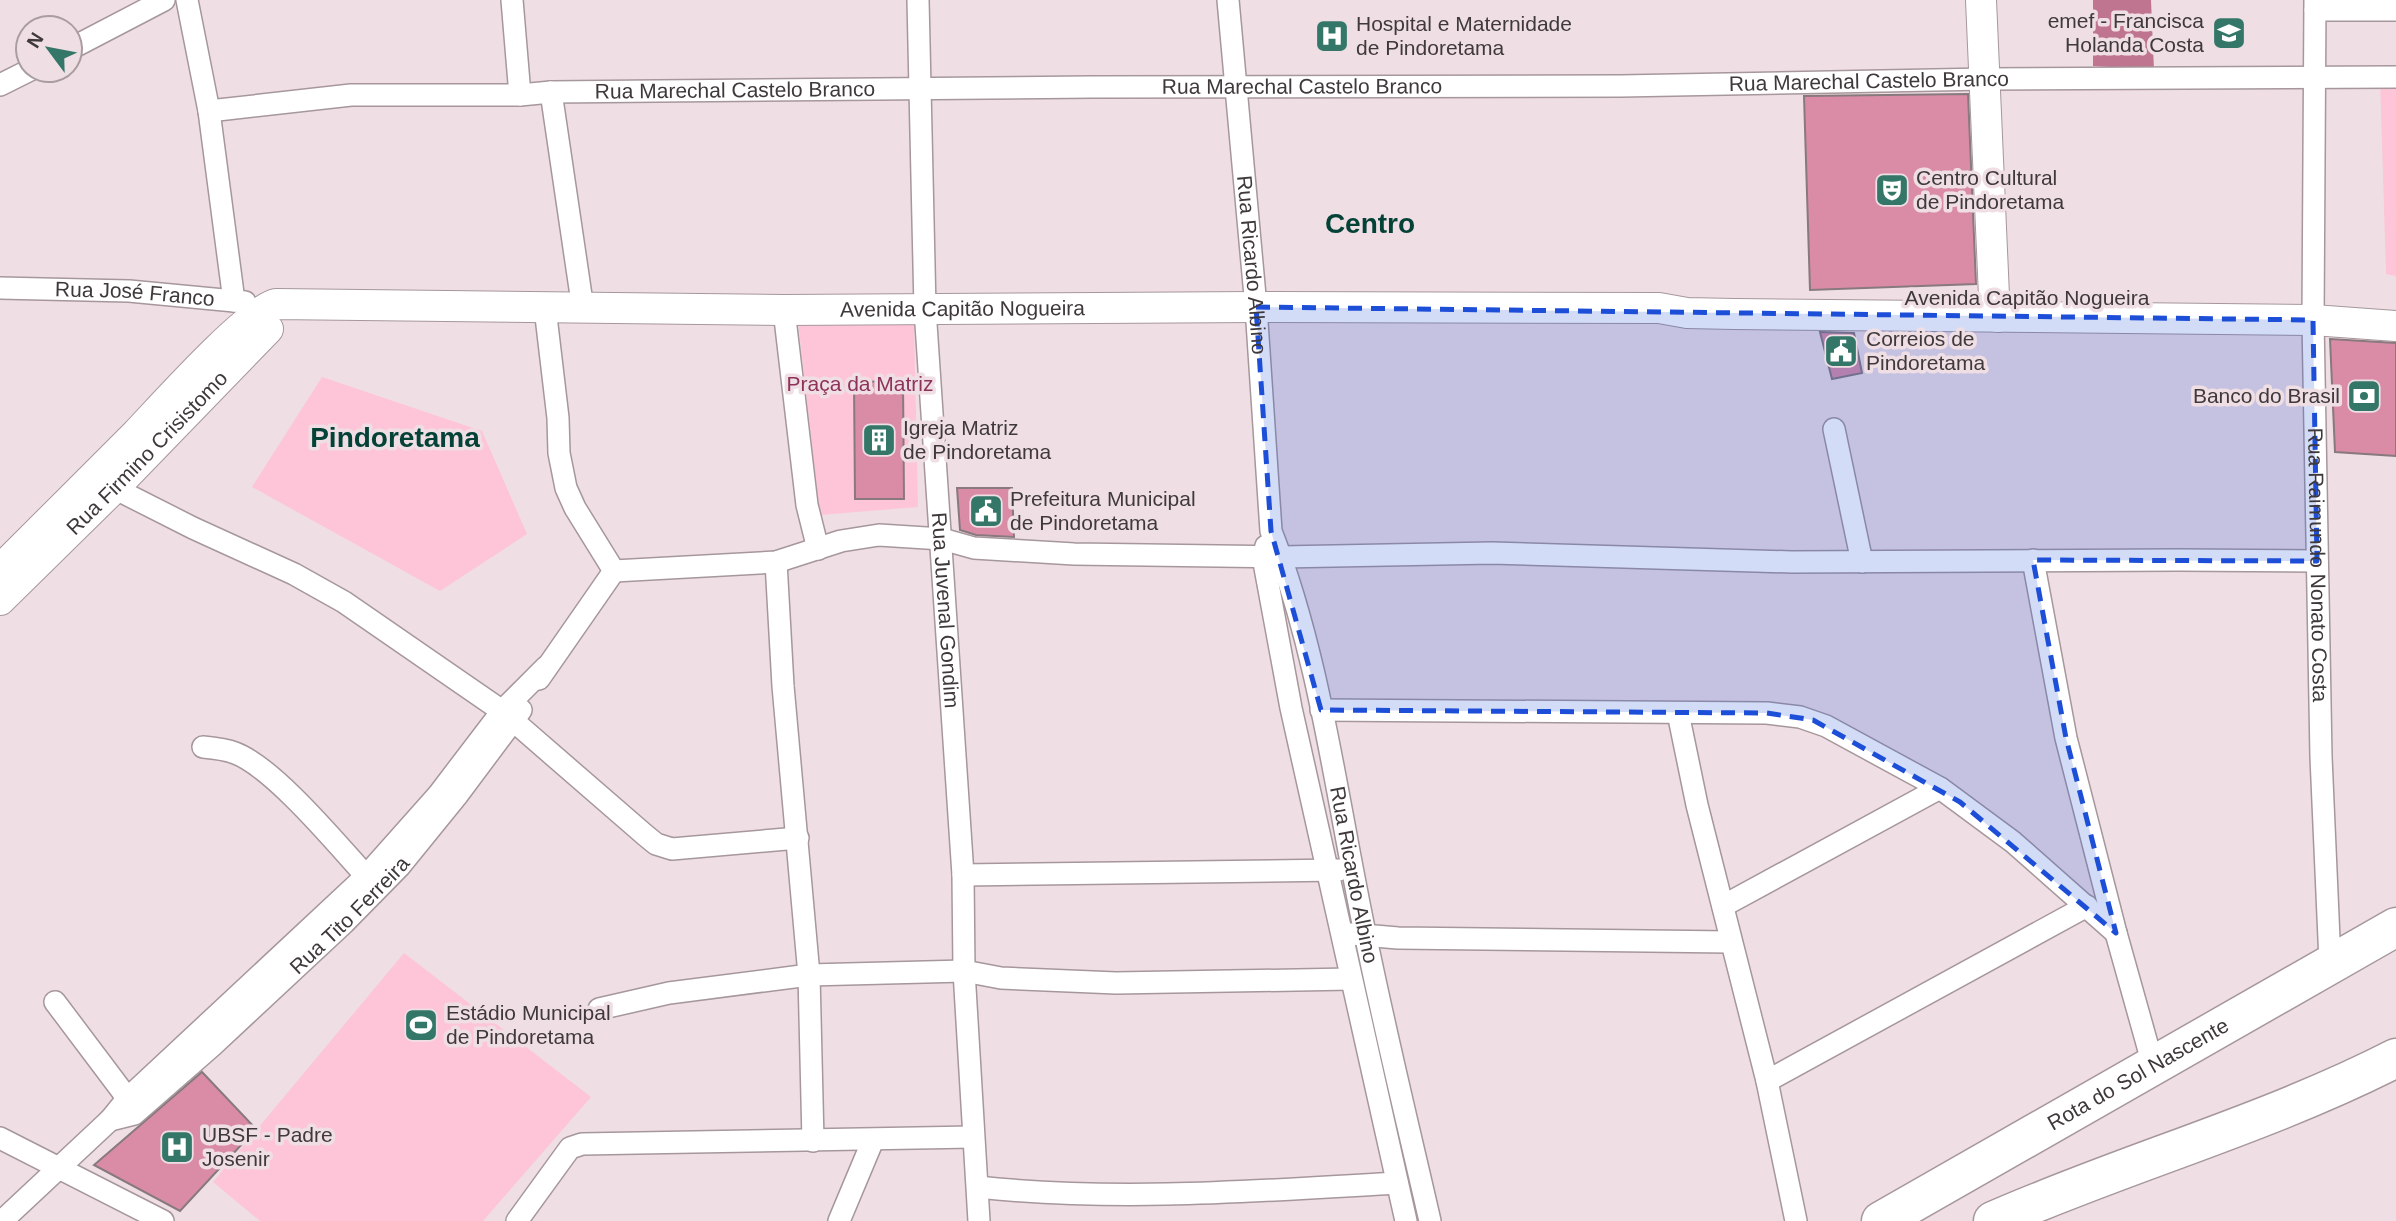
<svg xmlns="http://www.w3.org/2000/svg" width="2396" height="1221" font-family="Helvetica,sans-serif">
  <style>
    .green { fill: #fdc5d7 }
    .water { fill: #bf748f }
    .building { fill: #da8ca7; stroke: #88797d; stroke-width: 2 }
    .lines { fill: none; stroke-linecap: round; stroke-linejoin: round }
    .street-casing { stroke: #a6979b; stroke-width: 24 }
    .secondary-casing { stroke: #a6979b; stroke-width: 32 }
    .highway-casing { stroke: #a6979b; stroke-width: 41 }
    .street { stroke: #fff; stroke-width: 21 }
    .secondary { stroke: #fff; stroke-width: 30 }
    .highway { stroke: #fff; stroke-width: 38 }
    .marked { fill: #1d4ed8; fill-opacity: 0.2; stroke: #1d4ed8; stroke-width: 5; stroke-dasharray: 14 9; stroke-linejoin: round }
    .labels { text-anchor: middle; stroke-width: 7; stroke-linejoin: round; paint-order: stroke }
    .poi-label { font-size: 21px; fill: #3f393b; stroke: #efdfe4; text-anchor: start }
    .street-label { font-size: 21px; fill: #3f393b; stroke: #efdfe4 }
    .park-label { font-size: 21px; fill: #8d3258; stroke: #efdfe4 }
    .district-label { font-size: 28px; font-weight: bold; fill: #044137; stroke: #efdfe4 }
  </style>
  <rect width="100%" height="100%" fill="#efdfe4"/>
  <!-- green -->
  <g class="green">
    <polygon points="2380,77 2396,78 2396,276 2386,274"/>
    <polygon points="798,321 914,324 918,507 820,515"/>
    <polygon points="322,377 482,431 527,534 440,591 252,487"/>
    <polygon points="404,953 591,1097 483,1221 260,1221 213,1182"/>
  </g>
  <!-- water -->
  <polygon class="water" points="2093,0 2151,0 2154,70 2093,66"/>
  <!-- building -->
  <g class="building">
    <polygon points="1968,94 1976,284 1810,290 1804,96"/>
    <polygon points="1820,332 1854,333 1862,373 1832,379"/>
    <polygon points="2330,339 2396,343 2396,456 2335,452"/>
    <polygon points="903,381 904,499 855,499 854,382"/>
    <polygon points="957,488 1012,488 1014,537 976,535 960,530"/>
    <polygon points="202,1072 256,1129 180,1211 94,1165"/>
  </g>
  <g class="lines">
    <!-- street casing -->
    <g class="street-casing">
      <g id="street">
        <polyline points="187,0 209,111 234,301"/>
        <polyline points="512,0 520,95"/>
        <path id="s1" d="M918,0L925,309L963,875L964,971L979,1221"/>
        <path id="s2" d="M1228,0L1256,307L1271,531C1316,646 1333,772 1357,893C1378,1003 1405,1112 1430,1221"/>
        <path id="s3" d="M2315,0L2313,320L2321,757L2330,962"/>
        <polyline points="2315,10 2396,10"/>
        <polyline points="70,49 164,0"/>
        <polyline points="0,85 30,70"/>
        <polyline points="551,92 583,309"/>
        <path id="s4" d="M209,111L351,95H520L551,92L1093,87L1621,86L1986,79L2396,77"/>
        <path id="s5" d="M0,288L129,291L245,302"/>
        <polyline points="545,308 558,418 559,453 566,488 575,508 614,571 776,562 841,541 879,535 942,539 974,548 1074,554 1281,557 1492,553 1792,562 2178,560 2317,561"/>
        <polyline points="784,310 807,505 818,549"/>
        <polyline points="1834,429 1862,562"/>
        <polyline points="114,488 193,528 294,574 344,602 502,711 645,835 656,844 672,849 798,838"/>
        <polyline points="1266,546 1263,557 1291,708 1406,1221"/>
        <polyline points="2033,560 2066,738 2116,933 2153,1065"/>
        <polyline points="776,562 783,686 809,975 813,1141"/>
        <polyline points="539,679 614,571"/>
        <polyline points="1321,710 1767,713 1800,717 1826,726 1940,788 2013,842 2116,933"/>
        <polyline points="1678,713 1697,805 1767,1081 1796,1221"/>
        <path d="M203,747C215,748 225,749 235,753C273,767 337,844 366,876"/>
        <polyline points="963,875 1339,870"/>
        <polyline points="1723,906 1940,788"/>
        <polyline points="1351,934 1398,938 1730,942"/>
        <polyline points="55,1002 122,1091 133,1111"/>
        <polyline points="599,1009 669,993 809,975 964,971 1001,978 1116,983 1351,979"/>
        <polyline points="1767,1081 2087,906"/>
        <path id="s6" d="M110,1120L134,1114L212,1046L344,923L400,866L456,797L521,710"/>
        <polyline points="0,1138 163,1221"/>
        <path d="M978,1187C1117,1202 1258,1191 1397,1183"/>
        <polyline points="2,1221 110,1120 127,1099 366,876 438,795 502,711 546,667"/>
        <polyline points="517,1221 570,1148 582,1144 973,1137"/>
        <polyline points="839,1221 873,1140"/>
      </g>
    </g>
    <!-- secondary casing -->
    <g class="secondary-casing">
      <g id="secondary">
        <polyline points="1981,0 1994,296 1998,317"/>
        <path id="s7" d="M0,570C45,525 91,479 136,434C160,409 249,309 276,304L784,310L1256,307L1659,308L1687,313L1734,314L2313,320L2396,326"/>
        <path id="s8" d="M0,600L114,488L268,329"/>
      </g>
    </g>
    <!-- highway casing -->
    <g class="highway-casing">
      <g id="highway">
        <path id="s9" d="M1881,1221L2396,927"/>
        <path d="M1993,1221C2125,1163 2267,1124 2396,1058"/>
      </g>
    </g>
    <!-- street -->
    <use href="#street" class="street"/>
    <!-- secondary -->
    <use href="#secondary" class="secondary"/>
    <!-- highway -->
    <use href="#highway" class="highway"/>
  </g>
  <!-- marked area -->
  <path class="marked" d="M1256,307L2313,320L2317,561L2033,560L2066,738L2116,933L1960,802L1813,720L1767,713L1321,710L1271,531Z"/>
  <!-- icons -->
  <defs>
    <g id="school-square" transform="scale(1.75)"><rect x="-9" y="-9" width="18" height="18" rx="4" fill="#347769" stroke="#efdfe4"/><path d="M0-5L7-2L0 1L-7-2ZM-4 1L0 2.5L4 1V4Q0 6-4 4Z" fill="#fff"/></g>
    <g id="hospital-square" transform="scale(1.75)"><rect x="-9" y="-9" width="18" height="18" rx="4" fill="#347769" stroke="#efdfe4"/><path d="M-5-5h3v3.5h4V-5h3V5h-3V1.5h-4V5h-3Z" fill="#fff"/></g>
    <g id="theatre-square" transform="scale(1.75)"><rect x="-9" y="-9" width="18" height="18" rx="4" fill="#347769" stroke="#efdfe4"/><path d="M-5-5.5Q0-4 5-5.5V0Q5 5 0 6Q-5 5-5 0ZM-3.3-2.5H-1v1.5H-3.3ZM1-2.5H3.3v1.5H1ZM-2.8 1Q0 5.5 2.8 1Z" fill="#fff"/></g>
    <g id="civic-square" transform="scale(1.75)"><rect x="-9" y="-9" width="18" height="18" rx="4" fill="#347769" stroke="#efdfe4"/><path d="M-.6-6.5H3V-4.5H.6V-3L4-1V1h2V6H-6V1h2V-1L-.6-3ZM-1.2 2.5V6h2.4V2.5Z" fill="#fff"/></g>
    <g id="bank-square" transform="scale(1.75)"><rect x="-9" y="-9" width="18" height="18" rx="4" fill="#347769" stroke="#efdfe4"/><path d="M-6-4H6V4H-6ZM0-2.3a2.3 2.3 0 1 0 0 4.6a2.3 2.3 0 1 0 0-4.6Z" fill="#fff"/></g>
    <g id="building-square" transform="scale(1.75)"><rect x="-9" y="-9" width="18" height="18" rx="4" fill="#347769" stroke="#efdfe4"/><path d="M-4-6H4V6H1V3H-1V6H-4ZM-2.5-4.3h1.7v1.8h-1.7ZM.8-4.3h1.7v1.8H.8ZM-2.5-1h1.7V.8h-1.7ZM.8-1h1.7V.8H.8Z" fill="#fff"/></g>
    <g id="stadium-square" transform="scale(1.75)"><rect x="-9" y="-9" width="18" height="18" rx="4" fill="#347769" stroke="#efdfe4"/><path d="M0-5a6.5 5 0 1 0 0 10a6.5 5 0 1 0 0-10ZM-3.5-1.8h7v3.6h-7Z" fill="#fff"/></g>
  </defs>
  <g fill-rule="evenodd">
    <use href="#school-square" x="2229" y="33"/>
    <use href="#hospital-square" x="1332" y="36"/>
    <use href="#theatre-square" x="1892" y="190"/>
    <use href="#civic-square" x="1841" y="351"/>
    <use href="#bank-square" x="2364" y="396"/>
    <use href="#building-square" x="879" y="440"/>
    <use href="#civic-square" x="986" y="511"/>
    <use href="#stadium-square" x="421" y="1025"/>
    <use href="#hospital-square" x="177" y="1147"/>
  </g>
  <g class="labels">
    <!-- poi labels -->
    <g class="poi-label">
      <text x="2204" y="28" text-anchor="end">emef - Francisca<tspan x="2204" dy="24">Holanda Costa</tspan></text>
      <text x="1356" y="31">Hospital e Maternidade<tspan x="1356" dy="24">de Pindoretama</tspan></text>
      <text x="1916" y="185">Centro Cultural<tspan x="1916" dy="24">de Pindoretama</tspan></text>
      <text x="1866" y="346">Correios de<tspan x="1866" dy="24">Pindoretama</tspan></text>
      <text x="2340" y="403" text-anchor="end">Banco do Brasil</text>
      <text x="903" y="435">Igreja Matriz<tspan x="903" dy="24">de Pindoretama</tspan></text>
      <text x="1010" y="506">Prefeitura Municipal<tspan x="1010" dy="24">de Pindoretama</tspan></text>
      <text x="446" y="1020">Estádio Municipal<tspan x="446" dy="24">de Pindoretama</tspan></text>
      <text x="202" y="1142">UBSF - Padre<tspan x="202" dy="24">Josenir</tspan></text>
    </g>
    <!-- street labels -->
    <g class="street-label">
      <text dy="7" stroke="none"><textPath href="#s4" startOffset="1661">Rua Marechal Castelo Branco</textPath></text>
      <text dy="7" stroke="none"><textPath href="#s4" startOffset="1094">Rua Marechal Castelo Branco</textPath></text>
      <text dy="7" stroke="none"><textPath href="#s4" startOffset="527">Rua Marechal Castelo Branco</textPath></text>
      <text dy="7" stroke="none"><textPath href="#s2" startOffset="266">Rua Ricardo Albino</textPath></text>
      <text dy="7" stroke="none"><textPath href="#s5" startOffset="135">Rua José Franco</textPath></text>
      <text x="2027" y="305">Avenida Capitão Nogueira</text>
      <text dy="7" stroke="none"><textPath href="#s7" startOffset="1071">Avenida Capitão Nogueira</textPath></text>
      <text dy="7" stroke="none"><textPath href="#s8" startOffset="208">Rua Firmino Crisistomo</textPath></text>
      <text dy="7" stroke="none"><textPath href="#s3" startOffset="565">Rua Raimundo Nonato Costa</textPath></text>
      <text dy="7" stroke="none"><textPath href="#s1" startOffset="611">Rua Juvenal Gondim</textPath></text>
      <text dy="7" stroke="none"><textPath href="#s2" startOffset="887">Rua Ricardo Albino</textPath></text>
      <text dy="7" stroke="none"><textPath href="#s6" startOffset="318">Rua Tito Ferreira</textPath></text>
      <text dy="7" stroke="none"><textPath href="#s9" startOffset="296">Rota do Sol Nascente</textPath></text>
    </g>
    <!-- park labels -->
    <g class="park-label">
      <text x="860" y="391">Praça da Matriz</text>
    </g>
    <!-- district labels -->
    <g class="district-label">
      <text x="1370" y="233">Centro</text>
      <text x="395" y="447">Pindoretama</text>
    </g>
  </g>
  <!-- north arrow -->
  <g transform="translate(49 49) rotate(302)"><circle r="33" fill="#efdfe4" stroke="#a99da0" stroke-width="2"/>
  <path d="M0-5L12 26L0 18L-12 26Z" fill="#347769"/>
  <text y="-10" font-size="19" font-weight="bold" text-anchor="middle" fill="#3f393b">N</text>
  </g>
</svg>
